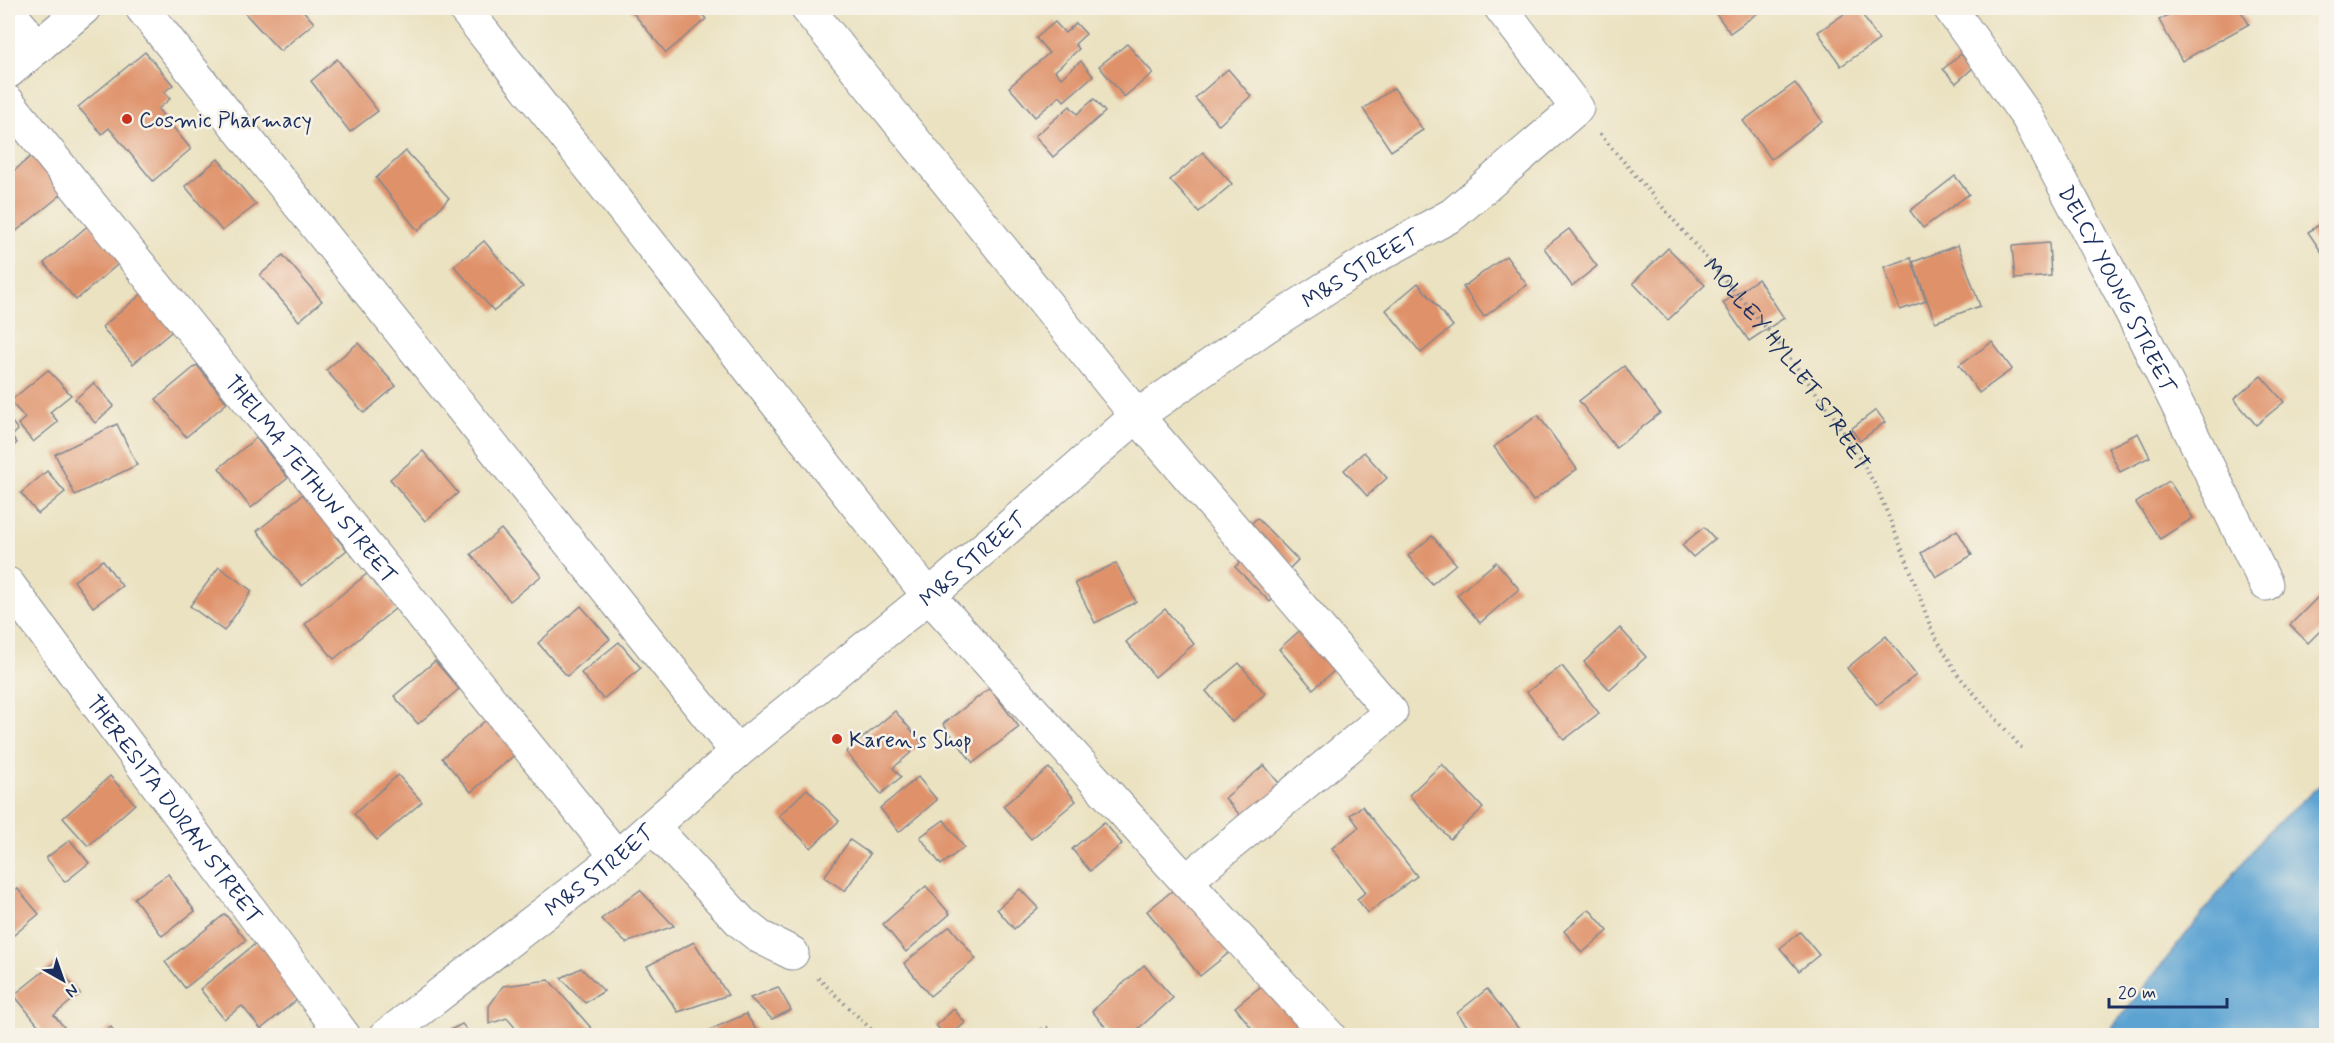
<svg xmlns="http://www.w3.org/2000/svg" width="2334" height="1043" font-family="Mynerve,sans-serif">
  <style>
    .water { fill: #5ca3d2; stroke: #3c6998; stroke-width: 1.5 }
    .building { fill: #df926a }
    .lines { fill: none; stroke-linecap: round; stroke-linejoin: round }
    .minor-casing { stroke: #838890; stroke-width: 35 }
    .tertiary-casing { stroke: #838890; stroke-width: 35 }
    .path { stroke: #838890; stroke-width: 4; stroke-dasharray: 1.5 4.5; stroke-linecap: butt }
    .minor { stroke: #fff; stroke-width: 33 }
    .tertiary { stroke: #fff; stroke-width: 33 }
    .poi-dot { fill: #c8321e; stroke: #f7f3e8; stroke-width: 2 }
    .labels { text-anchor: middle; stroke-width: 5; stroke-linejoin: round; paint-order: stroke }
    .poi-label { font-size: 22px; fill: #1b2f5e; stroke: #f7f3e8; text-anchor: start }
    .street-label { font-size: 22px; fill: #1b2f5e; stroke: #f7f3e8 }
  </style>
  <rect width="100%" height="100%" fill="#f7f3e8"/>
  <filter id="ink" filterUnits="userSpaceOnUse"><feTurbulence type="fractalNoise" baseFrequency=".0167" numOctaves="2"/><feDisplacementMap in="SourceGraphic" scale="12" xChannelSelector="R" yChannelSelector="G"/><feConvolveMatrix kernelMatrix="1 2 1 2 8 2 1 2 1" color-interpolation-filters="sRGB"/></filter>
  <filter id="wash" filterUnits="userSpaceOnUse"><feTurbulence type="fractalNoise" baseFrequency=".008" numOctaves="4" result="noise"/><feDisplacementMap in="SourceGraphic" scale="24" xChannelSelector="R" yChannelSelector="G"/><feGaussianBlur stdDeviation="1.35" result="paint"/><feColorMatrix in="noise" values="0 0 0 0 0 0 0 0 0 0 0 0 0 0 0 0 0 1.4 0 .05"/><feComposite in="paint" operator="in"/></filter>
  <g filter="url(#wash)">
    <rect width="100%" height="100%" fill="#ebe2c1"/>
    <!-- water -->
    <polygon class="water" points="2326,780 2326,1035 2106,1035 2267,832"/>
    <g id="blocks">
      <!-- building -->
      <g class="building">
        <polygon points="240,8 301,8 314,23 280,51"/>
        <polygon points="629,8 697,8 706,19 666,53"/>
        <polygon points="1712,8 1761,8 1763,9 1730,33"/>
        <polygon points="1853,8 1858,8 1879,40 1841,66 1818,32"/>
        <polygon points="2136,8 2149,8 2141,14"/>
        <polygon points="2181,8 2239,8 2249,24 2182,61 2159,20"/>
        <polygon points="1055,22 1065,33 1076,23 1086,34 1075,44 1079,49 1055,71 1061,78 1081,61 1093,76 1064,101 1060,96 1035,117 1009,87 1049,53 1036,38"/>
        <polygon points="1127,44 1153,73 1124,97 1099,66"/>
        <polygon points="145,52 173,85 164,92 170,99 158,109 191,149 153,181 109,128 102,134 78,107"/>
        <polygon points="1961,54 1973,68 1956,83 1943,69"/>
        <polygon points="337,59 378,111 350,132 311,81"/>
        <polygon points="1228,69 1251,96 1219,125 1195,98"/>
        <polygon points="1795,83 1822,121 1771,159 1743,121"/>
        <polygon points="1394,88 1423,130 1391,151 1363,109"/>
        <polygon points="1094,99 1105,112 1053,157 1035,136 1070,106 1077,114"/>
        <polygon points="406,151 449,198 418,231 376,178"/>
        <polygon points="36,152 67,190 14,233 8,225 8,176"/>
        <polygon points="1203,152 1232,184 1199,212 1170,180"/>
        <polygon points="218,159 256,205 222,231 185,186"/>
        <polygon points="1955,176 1969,194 1923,228 1910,211"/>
        <polygon points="91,223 123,260 76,300 44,263"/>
        <polygon points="2322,223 2326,230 2326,259 2308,232"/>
        <polygon points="1569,229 1597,266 1572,286 1544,248"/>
        <polygon points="484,241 523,287 494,311 454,266"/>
        <polygon points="2049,243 2051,276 2015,279 2012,246"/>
        <polygon points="1958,245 1980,306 1935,322 1913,262"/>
        <polygon points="1668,248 1705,285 1668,320 1633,283"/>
        <polygon points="283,255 322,301 299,321 260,275"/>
        <polygon points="1506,256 1527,285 1484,317 1463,287"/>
        <polygon points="1911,258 1926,301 1900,310 1884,267"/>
        <polygon points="1758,279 1784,318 1749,341 1723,303"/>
        <polygon points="1418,283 1453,326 1421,353 1386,310"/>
        <polygon points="145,291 176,328 133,364 102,327"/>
        <polygon points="1992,342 2012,369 1979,393 1959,365"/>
        <polygon points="358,343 396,386 364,413 326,370"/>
        <polygon points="197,365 227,403 186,437 156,399"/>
        <polygon points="1624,366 1660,413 1616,448 1579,401"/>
        <polygon points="48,370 71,395 50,412 58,422 33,442 18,424 25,418 10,401"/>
        <polygon points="2261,376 2284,402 2256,425 2234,399"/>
        <polygon points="94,383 114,406 95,423 75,399"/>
        <polygon points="1876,410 1885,422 1860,441 1851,429"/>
        <polygon points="1538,415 1577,469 1533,501 1494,447"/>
        <polygon points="8,417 18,430 12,436 17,443 8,451"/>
        <polygon points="117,424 137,465 75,495 55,454"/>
        <polygon points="2138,433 2150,457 2120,472 2108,448"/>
        <polygon points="256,438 288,478 251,508 219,468"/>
        <polygon points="423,451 458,493 425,521 390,479"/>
        <polygon points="1364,452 1387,478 1367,496 1344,470"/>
        <polygon points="47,471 65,492 38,514 21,493"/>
        <polygon points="2169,481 2193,518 2160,539 2136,503"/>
        <polygon points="307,491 340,532 335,536 347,550 302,586 257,531"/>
        <polygon points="1257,518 1298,560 1282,576 1290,582 1270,602 1235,567 1248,555 1234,541"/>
        <polygon points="1704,527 1715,539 1693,557 1682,545"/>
        <polygon points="501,529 541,576 510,601 471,554"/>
        <polygon points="1957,530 1972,555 1936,577 1921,553"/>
        <polygon points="1432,536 1456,564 1432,584 1408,556"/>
        <polygon points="103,560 122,586 93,607 74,581"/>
        <polygon points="1496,562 1519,589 1480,623 1457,595"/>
        <polygon points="1116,563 1136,602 1095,623 1075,583"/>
        <polygon points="219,567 252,591 224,631 190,606"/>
        <polygon points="368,573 396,608 334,659 305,624"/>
        <polygon points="2326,589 2326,625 2308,643 2290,625"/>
        <polygon points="581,606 610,639 567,676 538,643"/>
        <polygon points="1165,609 1194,644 1155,677 1126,642"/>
        <polygon points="1306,625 1341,665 1313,689 1279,649"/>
        <polygon points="1620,628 1646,657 1610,690 1584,662"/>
        <polygon points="1886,636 1916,675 1877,705 1847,668"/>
        <polygon points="619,642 641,668 603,699 581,673"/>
        <polygon points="435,661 459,689 418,724 394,696"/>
        <polygon points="1239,663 1265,694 1232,722 1206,691"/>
        <polygon points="1562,666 1599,713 1564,740 1527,692"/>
        <polygon points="990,688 1019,727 973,763 943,724"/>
        <polygon points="895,711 922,743 893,768 901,777 881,794 846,752"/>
        <polygon points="487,719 517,753 471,792 442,758"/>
        <polygon points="1442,764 1483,808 1450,839 1409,795"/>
        <polygon points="1264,765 1283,788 1245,821 1225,798"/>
        <polygon points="1049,768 1076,801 1031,839 1003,806"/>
        <polygon points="398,775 422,802 377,840 354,814"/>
        <polygon points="110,776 135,804 88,846 63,818"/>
        <polygon points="918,777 937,800 899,832 880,808"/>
        <polygon points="807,789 839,821 811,848 779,816"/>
        <polygon points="1362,806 1417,876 1368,913 1357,899 1366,892 1332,848 1359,827 1350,815"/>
        <polygon points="944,820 964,847 941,865 920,837"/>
        <polygon points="1104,822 1122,844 1090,871 1072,849"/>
        <polygon points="70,840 89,863 65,882 46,858"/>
        <polygon points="850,840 870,854 845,891 824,877"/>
        <polygon points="168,874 195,911 162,936 134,898"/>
        <polygon points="1187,879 1240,944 1200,976 1147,911"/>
        <polygon points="926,886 950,914 906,952 883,924"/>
        <polygon points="17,888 39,914 8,940 8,897"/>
        <polygon points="1020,889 1038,908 1014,929 997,909"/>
        <polygon points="640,890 674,926 626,943 601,919"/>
        <polygon points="1589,909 1608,931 1582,953 1564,931"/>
        <polygon points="225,914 246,940 185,988 165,962"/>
        <polygon points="950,926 976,959 930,996 904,963"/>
        <polygon points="1800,932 1819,955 1799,971 1780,948"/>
        <polygon points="266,935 304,994 261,1029 242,1006 224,1019 200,989"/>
        <polygon points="694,942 728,995 678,1012 647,966"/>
        <polygon points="54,963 80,994 54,1015 68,1032 64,1036 47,1036 14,995"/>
        <polygon points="1144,965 1173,998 1130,1036 1113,1036 1092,1011"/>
        <polygon points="581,968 604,991 585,1003 561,978"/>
        <polygon points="1270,979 1310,1030 1303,1036 1258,1036 1235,1007"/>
        <polygon points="549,980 593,1030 582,1036 522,1036 507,1018 489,1024 489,1006 503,986"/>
        <polygon points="778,987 791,1010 772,1019 750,998"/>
        <polygon points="1487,989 1522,1033 1519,1036 1475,1036 1457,1013"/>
        <polygon points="954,1009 965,1023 950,1036 945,1036 936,1025"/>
        <polygon points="746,1014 760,1036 712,1036 709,1030"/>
        <polygon points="462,1024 472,1036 438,1036"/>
        <polygon points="111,1027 117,1036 98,1036"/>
      </g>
    </g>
  </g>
  <g filter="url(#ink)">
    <use href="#blocks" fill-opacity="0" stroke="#838890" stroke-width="1.5"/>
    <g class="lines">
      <!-- minor casing -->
      <g class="minor-casing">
        <g id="minor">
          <polyline points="142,8 737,752"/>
          <polyline points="464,8 929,596 1186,881 1329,1036"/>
          <polyline points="807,8 1137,416 1391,712 1186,881"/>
          <path id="s2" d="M1950,8L2028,118L2133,315L2266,584"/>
          <polyline points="8,11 38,47"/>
          <path id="s3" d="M8,102L617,857"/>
          <path id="s4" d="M8,584L344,1036"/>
          <polyline points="653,827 741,922 760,937 792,953"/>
          <path id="s5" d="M386,1036L617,857L737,752L929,596L1137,416L1268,325L1371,259L1452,215L1577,108L1501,8"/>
        </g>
      </g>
      <!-- tertiary casing -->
      <g class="tertiary-casing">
        <polyline id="tertiary" points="8,72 84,8"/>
      </g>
      <!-- path -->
      <g class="path">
        <path id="s1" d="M1600,134L1772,335L1831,412L1877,488L1908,564L1932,631L1958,675L2024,751"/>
        <polyline points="818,978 878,1036"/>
        <polyline points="1018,1036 1051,1027"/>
      </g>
      <!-- minor -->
      <use href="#minor" class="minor"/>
      <!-- tertiary -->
      <use href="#tertiary" class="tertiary"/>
    </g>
  </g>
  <!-- markers -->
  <g class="poi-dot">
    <circle cx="127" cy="119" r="6"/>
    <circle cx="837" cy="739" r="6"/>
  </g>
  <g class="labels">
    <!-- poi labels -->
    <g class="poi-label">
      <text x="139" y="127">Cosmic Pharmacy</text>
      <text x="849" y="747">Karen's Shop</text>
    </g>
    <!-- street labels -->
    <g class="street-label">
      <text dy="8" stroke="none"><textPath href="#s5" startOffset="1242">M&amp;S STREET</textPath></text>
      <text dy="8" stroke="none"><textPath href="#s2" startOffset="328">DELCY YOUNG STREET</textPath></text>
      <text dy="8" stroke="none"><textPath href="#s1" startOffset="297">MOLLEY HYLLET STREET</textPath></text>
      <text dy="8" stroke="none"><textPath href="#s3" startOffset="484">THELMA TETHUN STREET</textPath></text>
      <text dy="8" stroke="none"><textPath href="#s5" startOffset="756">M&amp;S STREET</textPath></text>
      <text dy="8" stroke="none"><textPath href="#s4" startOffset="280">THERESITA DURAN STREET</textPath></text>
      <text dy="8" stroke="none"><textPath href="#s5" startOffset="270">M&amp;S STREET</textPath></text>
    </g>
  </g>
  <!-- margin -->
  <rect width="2334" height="1043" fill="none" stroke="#f7f3e8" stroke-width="30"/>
  <!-- north arrow -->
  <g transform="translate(63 980) rotate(140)" stroke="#f7f3e8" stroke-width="4.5" paint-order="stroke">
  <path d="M0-4.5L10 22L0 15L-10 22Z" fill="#1b2f5e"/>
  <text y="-9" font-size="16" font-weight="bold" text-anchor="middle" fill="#1b2f5e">N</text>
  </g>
  <!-- scale -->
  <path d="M2109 998v9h118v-9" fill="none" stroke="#1b2f5e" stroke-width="3"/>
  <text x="2118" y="998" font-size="18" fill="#1b2f5e" stroke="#f7f3e8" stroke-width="4.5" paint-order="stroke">20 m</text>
</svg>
